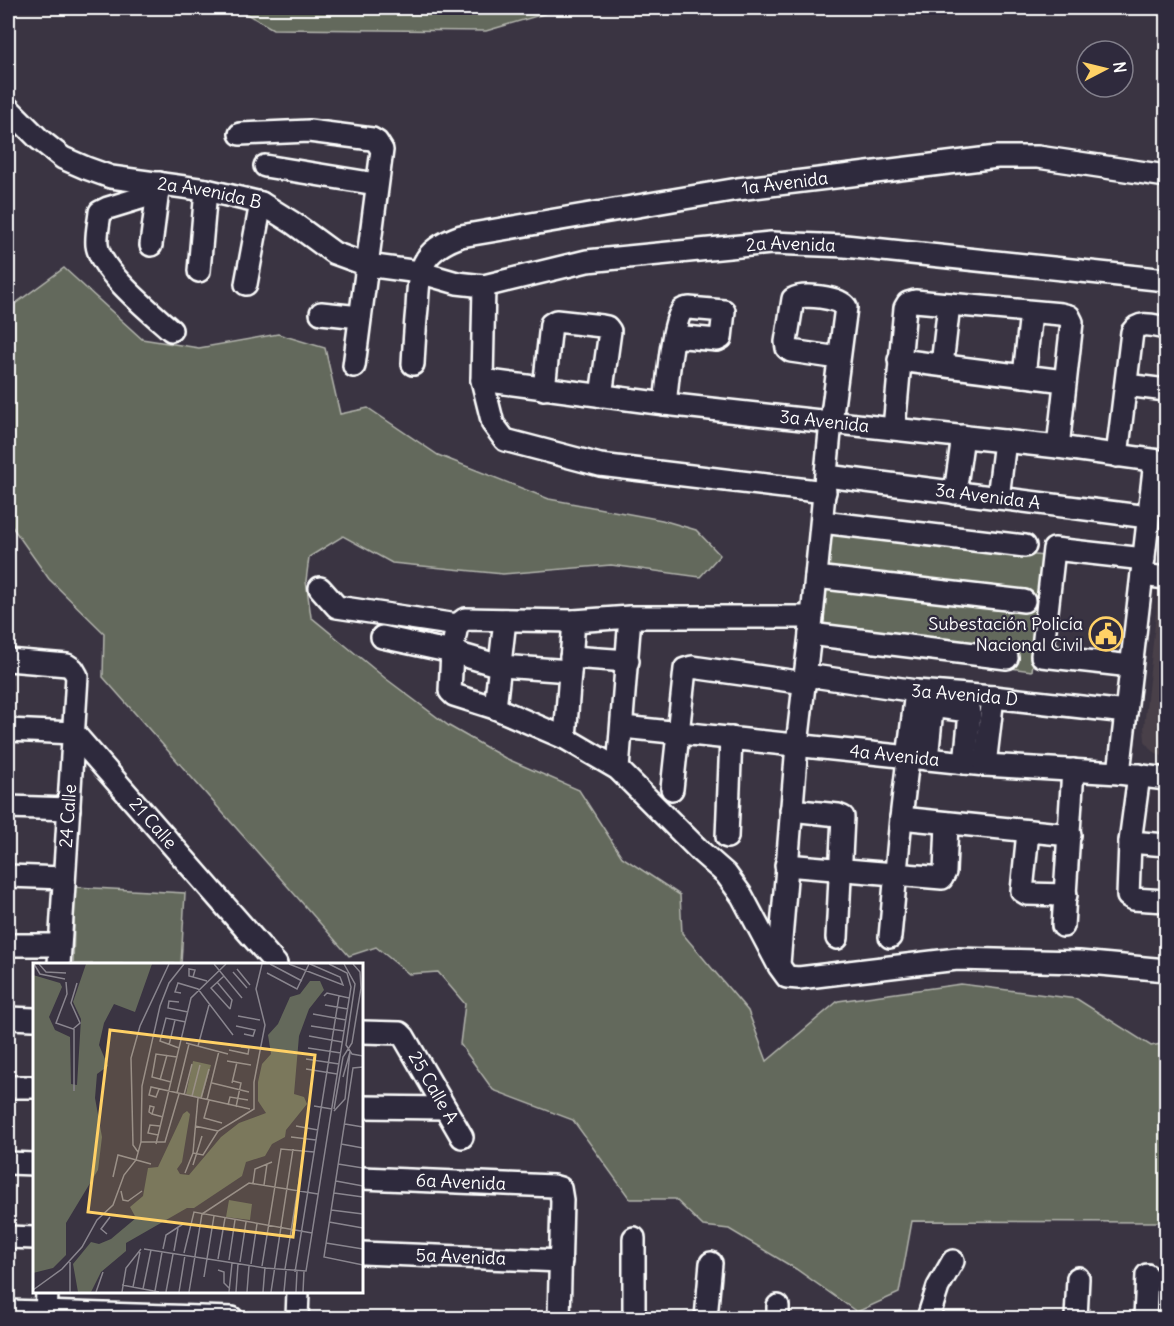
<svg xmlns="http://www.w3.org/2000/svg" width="1174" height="1326" font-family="Delius,sans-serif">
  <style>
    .built { fill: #483f48 }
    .green { fill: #64695b; stroke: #b2b4ad; stroke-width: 1.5 }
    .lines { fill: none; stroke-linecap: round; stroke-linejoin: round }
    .minor-casing { stroke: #fff; stroke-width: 26 }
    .minor { stroke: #2f2a3d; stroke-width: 21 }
    .labels { text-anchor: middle; stroke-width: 4.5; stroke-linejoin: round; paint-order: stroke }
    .street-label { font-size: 18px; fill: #fff; stroke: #2f2a3d }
    .poi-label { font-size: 18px; fill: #fff; stroke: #2f2a3d; text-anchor: end }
    .inset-road { fill: none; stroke: #89858e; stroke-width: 1.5 }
    .view { fill: #ffd166; fill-opacity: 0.15; stroke: #ffd166; stroke-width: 3 }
    .inset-edge { fill: none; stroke: #fff; stroke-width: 3 }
  </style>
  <rect width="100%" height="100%" fill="#3a3442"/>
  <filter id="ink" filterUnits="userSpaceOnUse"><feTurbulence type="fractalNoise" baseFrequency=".0167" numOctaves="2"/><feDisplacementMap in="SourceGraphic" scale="12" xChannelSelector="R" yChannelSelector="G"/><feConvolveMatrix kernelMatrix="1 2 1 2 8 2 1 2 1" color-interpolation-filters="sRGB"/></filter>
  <g filter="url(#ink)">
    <!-- built -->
    <polygon class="built" points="1159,585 1166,586 1166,757 1162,756 1151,750 1145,741 1144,727"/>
    <!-- green -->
    <g class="green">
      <polygon points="236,8 564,8 486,31 273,29"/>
      <polygon points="64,268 142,339 199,348 278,334 325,348 340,414 368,408 438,455 549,499 662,520 696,530 720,555 700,577 611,565 503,574 392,563 343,536 309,557 306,581 311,617 385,678 449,726 505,758 579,790 622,857 680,895 682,933 748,1011 767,1061 838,1001 961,984 1077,999 1151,1046 1166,1043 1166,1219 1157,1222 912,1221 899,1293 857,1312 796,1269 729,1229 703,1226 675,1199 630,1199 573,1120 493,1090 460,1044 465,1004 438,972 409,974 376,947 349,956 103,677 104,633 49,579 8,521 8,309"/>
      <polygon points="827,533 1044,556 1032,671 817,642"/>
      <polygon points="75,887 185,893 181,964 73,964"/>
    </g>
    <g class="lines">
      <!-- minor casing -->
      <g class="minor-casing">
        <g id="minor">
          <path id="s1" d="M8,108L39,139L63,158L86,168L111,177L206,190L261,203L293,223L334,253L367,265L419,272L457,283L484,286L587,261L771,243L845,246L1166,280"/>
          <polyline points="240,134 309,131 372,139 377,142 382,150 354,366"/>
          <polyline points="265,166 376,184"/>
          <path d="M157,193L108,208L100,212C99,223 96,234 97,245C100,271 151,312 171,330"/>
          <polyline points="151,245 159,183"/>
          <polyline points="199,271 206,190"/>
          <polyline points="246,284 261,203"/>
          <polyline points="484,286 482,380 493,424 505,440 600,465 825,492"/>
          <polyline points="321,313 360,317"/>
          <polyline points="899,360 1064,381"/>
          <path id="s2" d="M413,364C414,345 415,327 417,308C419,268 420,251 461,236L738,189L997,157H1038L1166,176"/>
          <polyline points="942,365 949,304"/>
          <polyline points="1024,376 1031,312"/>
          <path id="s3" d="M482,380L665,404L1058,447L1166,462"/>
          <polyline points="1126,385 1166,390"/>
          <polyline points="544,389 551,324 556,321 602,326 607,327 610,331 601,396"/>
          <path d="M665,404C668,382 671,329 681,312C683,308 684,309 689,308L724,311L721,338L717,340L674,336"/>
          <polyline points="894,428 905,308 908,303 915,301 1061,314 1069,316 1072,322 1058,447"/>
          <path d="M1117,456L1132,332C1140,320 1154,326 1166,328"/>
          <path id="s4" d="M827,476L1148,517"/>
          <polyline points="955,493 963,436"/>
          <polyline points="998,498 1005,441"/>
          <polyline points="822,522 1025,546"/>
          <polyline points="1142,575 1166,578"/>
          <polyline points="816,577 1024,601"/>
          <polyline points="320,588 337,607 457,625 465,619 574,621 630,617 812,617"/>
          <polyline points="457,625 452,652 450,691 454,695 495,708 565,738 618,769 701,852 726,874 742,896 779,966 787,977 799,978 957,959 1079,962 1166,970"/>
          <polyline points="810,634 1007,658"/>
          <polyline points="382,637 452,652 500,666 570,671"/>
          <polyline points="571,657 628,661"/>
          <polyline points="8,660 67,665 73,669 77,676 59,964"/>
          <polyline points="1131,666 1042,656 1054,549 1144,559"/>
          <path id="s5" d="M806,675L916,691L993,697L1126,712"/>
          <polyline points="495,708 505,620"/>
          <path id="s6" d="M623,727L985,765L1119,773L1166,779"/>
          <path id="s7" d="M8,730L74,733L276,964"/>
          <polyline points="565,738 574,621"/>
          <polyline points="927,759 932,710 939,707 968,711 970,713 965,763"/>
          <polyline points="985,765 993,697"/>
          <polyline points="618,769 630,617"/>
          <polyline points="1119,773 1155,461"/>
          <polyline points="1139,775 1130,842 1128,896 1133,899 1166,901"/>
          <polyline points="672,789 685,669 692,667 805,683"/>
          <polyline points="8,807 69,809"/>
          <polyline points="791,810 838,815 843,817 837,938"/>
          <polyline points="901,818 1070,835"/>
          <polyline points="1028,832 1022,891 1027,894 1066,895"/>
          <polyline points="727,837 731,738"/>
          <polyline points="1130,842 1166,845"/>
          <polyline points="786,865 942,878 945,872 947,823"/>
          <polyline points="8,876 64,878"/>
          <polyline points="1063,926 1073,770"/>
          <polyline points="890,937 901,818 916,691"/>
          <polyline points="8,945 59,945"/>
          <path d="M779,964L797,745L812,617L831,422L846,307C839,297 803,293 793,299L786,342L787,348L791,351L839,358"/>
          <polyline points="8,1018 34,1019"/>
          <path id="s8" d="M362,1032L400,1033L404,1037L462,1137"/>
          <polyline points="8,1087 34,1087"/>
          <polyline points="362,1107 445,1108"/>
          <polyline points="8,1163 34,1164"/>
          <path id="s9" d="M362,1178L553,1186L560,1188L562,1200L559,1318"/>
          <polyline points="8,1237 34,1238"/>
          <path id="s10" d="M362,1253L561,1261"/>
          <polyline points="8,1311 232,1318"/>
          <polyline points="46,1318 47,1292"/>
          <polyline points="297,1318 298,1292"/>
          <polyline points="634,1318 634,1238"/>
          <polyline points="706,1318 711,1263"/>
          <polyline points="778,1318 778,1306"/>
          <polyline points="928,1318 938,1287 953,1261"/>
          <polyline points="1076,1318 1078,1278"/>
          <polyline points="1145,1318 1147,1275"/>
        </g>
      </g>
      <!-- minor -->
      <use href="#minor" class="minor"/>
    </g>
  </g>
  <!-- icons -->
  <defs>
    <g id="civic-ring" transform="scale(1.725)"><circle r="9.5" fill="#2f2a3d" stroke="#ffd166" stroke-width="1.5"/><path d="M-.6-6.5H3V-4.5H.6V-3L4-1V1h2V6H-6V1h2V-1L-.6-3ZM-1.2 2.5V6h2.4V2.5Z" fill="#ffd166"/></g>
  </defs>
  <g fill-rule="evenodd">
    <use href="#civic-ring" x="1106" y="634"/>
  </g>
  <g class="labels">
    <!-- street labels -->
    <g class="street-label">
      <text dy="6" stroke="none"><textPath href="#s2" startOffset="477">1a Avenida</textPath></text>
      <text dy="6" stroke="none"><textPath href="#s1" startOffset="226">2a Avenida B</textPath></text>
      <text dy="6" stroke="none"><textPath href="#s1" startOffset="832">2a Avenida</textPath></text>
      <text dy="6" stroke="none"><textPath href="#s3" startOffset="345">3a Avenida</textPath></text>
      <text dy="6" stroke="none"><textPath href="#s4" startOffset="162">3a Avenida A</textPath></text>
      <text dy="6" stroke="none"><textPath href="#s5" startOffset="160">3a Avenida D</textPath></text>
      <text dy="6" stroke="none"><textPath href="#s6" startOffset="273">4a Avenida</textPath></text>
      <text transform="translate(68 816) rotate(-86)" y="6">24 Calle</text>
      <text dy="6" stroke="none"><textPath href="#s7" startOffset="186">21 Calle</textPath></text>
      <text dy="6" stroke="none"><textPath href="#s8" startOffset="102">25 Calle A</textPath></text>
      <text dy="6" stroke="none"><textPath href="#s9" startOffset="99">6a Avenida</textPath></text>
      <text dy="6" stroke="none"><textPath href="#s10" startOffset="99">5a Avenida</textPath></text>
    </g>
    <!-- poi labels -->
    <g class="poi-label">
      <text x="1083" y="630">Subestación Policía<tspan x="1083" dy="21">Nacional Civil</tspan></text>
    </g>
  </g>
  <!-- overview -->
  <g transform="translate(33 963)">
    <rect width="330" height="330" fill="#3a3442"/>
    <path d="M53,1H119L102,49L81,41L71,60L66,82L75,103L64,111L62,135L69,174L65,207L33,260V292L20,305L0,310V12L27,20L29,24L16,54L22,67L37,74L38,121L44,122L48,56L40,39ZM277,18H287L291,27L276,46L266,73L261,131L271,134L274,141L253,167L252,174L239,181L232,193L213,199L209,213L161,245H154L93,280V288L68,309L58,329H45L40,301L58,279L66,281L78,276L103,255L97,244L110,233L115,205L125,204L150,151L154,148L157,151L149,199L144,206L147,211L156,212L188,174L206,160L233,150L225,138V119L229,101L238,91L235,72L245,61L257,34L267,31ZM160,98L178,102L169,135L153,131ZM196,237L219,241L217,257L193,254Z" fill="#64695b"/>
    <path class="inset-road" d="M1,1L7,11L32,16M6,1L13,9L33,10M181,1L209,35M237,1L269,18M256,1L310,22L307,14L277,1M311,1L322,21L313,82L319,91L330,93M204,6L217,22M200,9L214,25M234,10L264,26L276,1M191,13L178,25L197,46M160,14L162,7L156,6V13L160,14L174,18M33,19L34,31L23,60L40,66L47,60L38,40L44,20M184,19L199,37L197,46M148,30L142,29L145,20L165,26L200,72M291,33L294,30L316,35M146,39L136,38L135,45L155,49M292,42L315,46M280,51L313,57M205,53L227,57M203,63L222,67L220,73L211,71M278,63L311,68M276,73L309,79M153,80L195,91M136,82L142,57M165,83L176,42M146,85L127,78L133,55L153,59M275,85L308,90M196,87L215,91L216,85L208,84M273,96L306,101M194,98L218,102M330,104L320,105L291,294L330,302M273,106L304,111M127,117L134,92M200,118L208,120L203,144M138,119L119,114L123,91L144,94M179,120L216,129M199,120L204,99M126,126L123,134L116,132L118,124L217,146M41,128V66M144,130L156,81M151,132L159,101M159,133L167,102M168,135L176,106M174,137L186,88M176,137L171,155L189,160M195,142L197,134L215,137M281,143L299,146M301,146L310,94L319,80L328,25L327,9L320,1M301,148L312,136L317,89L310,114M119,151L121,144L117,143L116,149L119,151L130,154M312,161L330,164M162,163L185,168M263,163L285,167M125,172L115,170L117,162L127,163M258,174L283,177M108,179H132L146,131M123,181L158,35L193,1M308,181L330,185M105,189L100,182L98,95L107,63L136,1M160,190L170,192L185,168L221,146V119L232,62L223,26L229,1M305,201L330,205M160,202L169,173M152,210L160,190L165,135M80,214L85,192L118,201M303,218L330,223M220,220L222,206L239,199M231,222L234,201M88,228L90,237L95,238L109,228M301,230L330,234M298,247L330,251M296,259L330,265M74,271L68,266L77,254M293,280L330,286M111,286L232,305M130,286L133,272L150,261M141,288L145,265M151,290L161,249L279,270M185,296L192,255M196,297L202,257M207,299L213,259M218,301L224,261M229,303L248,186L281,189M232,305L273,308L318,24L314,10L296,1M252,306L271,187M185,307L191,309V320L197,326M262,309L306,33M171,314L181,253M89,322L126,329M100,324L107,289M110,326L118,287M0,327L29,306L49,284L64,257L80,242L91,212L103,197L108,179L109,123L127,43L136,20L151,1M122,328L129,289M37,329V299M63,329L70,309M89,329L93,305L108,286M133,329L140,291M146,329L152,292M156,329L169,251L216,220L285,231M196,329L199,300M203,329L205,301M214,329L216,303M230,329L232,304M238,329L260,186M251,329L253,308M263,329L264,308M270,329L271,308"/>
    <path class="view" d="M77,67L282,92L260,274L55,249Z"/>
    <rect width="330" height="330" class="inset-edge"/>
  </g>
  <!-- margin -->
  <rect width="1174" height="1326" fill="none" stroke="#2f2a3d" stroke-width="30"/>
  <rect x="15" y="15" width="1144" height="1296" fill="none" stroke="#fff" stroke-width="2" filter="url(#ink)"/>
  <!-- north arrow -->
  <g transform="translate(1105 69) rotate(83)"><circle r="28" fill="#2f2a3d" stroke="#827f8b" stroke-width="1.5"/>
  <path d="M0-4.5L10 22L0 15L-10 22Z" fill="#ffd166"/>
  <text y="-9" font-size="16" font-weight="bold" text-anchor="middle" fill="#ffffff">N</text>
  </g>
</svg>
